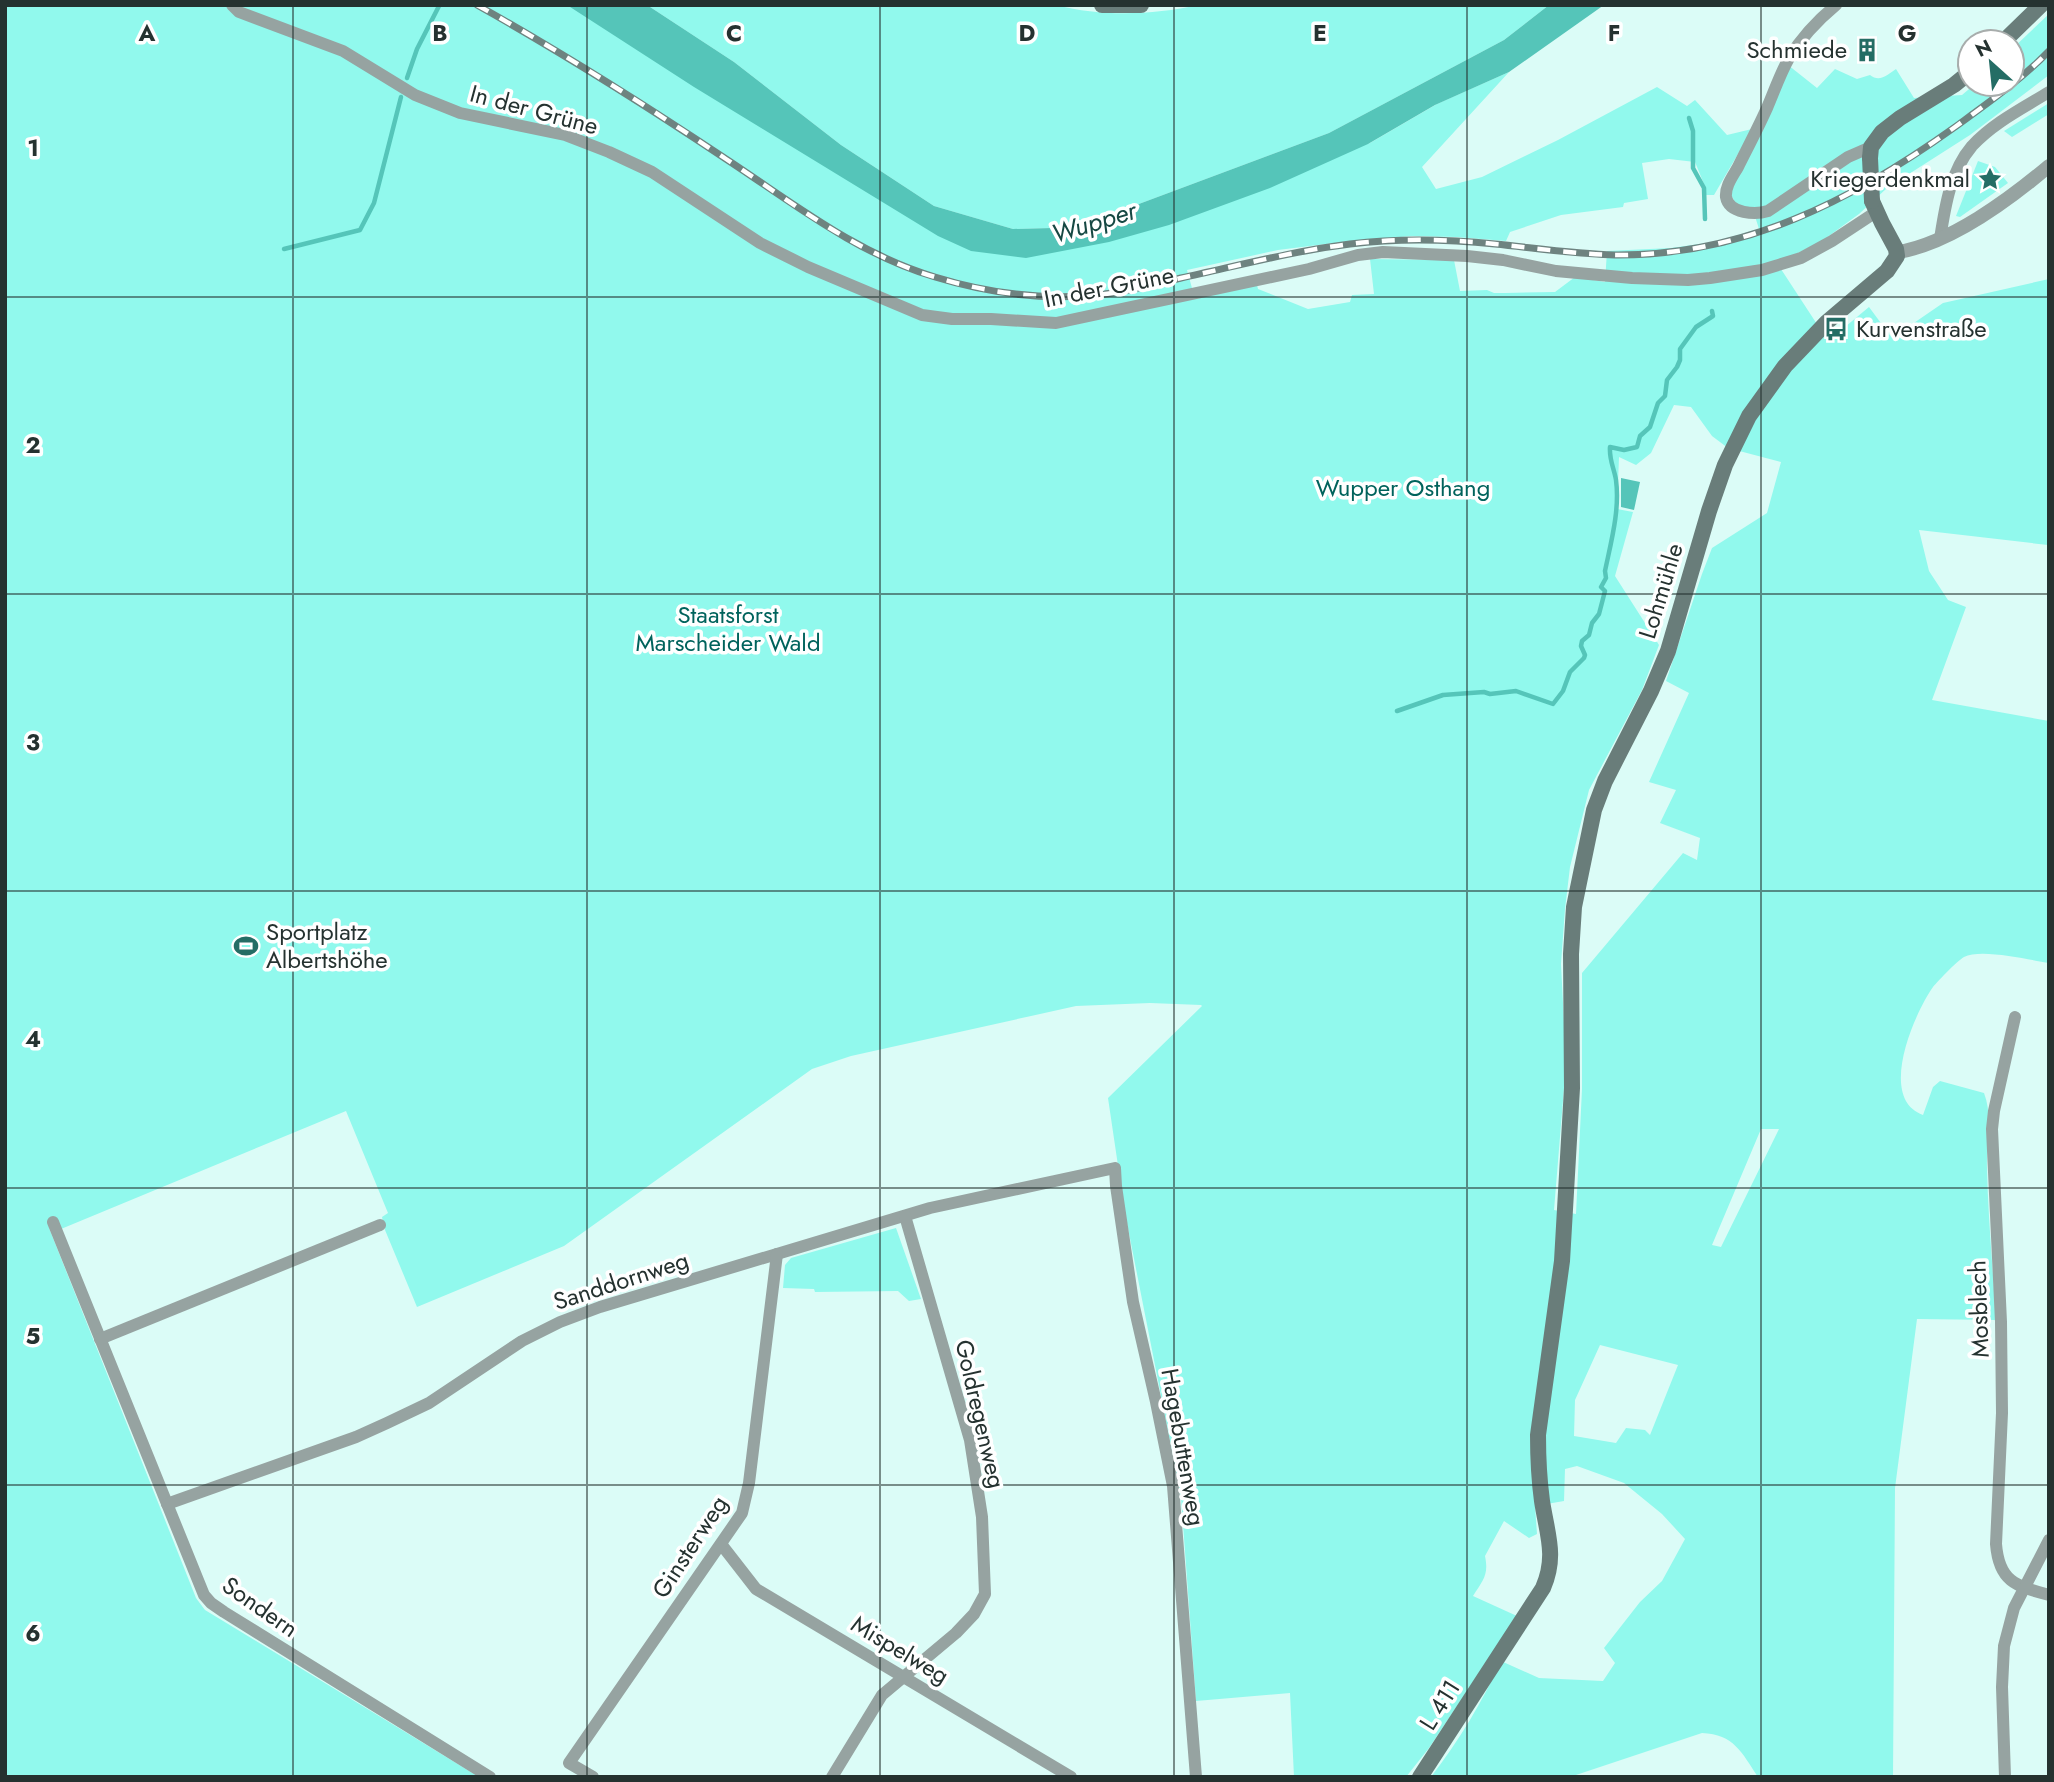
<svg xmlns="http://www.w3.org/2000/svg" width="2054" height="1782" font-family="Jost,sans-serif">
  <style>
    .green { fill: #91f9ed; fill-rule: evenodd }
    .water { fill: #55c5b9 }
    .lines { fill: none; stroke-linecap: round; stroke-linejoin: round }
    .stream { stroke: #55c5b9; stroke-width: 4.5 }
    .minor { stroke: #96a3a1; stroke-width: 12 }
    .tertiary { stroke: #96a3a1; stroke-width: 14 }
    .secondary { stroke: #697d7a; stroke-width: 16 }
    .rail-casing { stroke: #6e8380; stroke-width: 7 }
    .rail { stroke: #fff; stroke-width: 4.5; stroke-dasharray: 13; stroke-linecap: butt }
    .secondary-bridge { stroke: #697d7a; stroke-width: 16 }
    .grid { fill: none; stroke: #253230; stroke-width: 2; stroke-opacity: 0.55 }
    .labels { text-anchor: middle; stroke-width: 7; stroke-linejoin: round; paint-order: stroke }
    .poi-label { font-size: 24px; fill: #253230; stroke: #fff; text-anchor: end }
    .street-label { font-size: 24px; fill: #253230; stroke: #fff }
    .park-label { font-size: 24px; fill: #00635c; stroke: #fff }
    .water-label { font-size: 26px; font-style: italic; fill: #164843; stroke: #fff }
    .grid-label { font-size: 23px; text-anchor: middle; font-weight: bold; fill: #253230; stroke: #fff; stroke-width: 7; stroke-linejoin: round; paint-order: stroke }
  </style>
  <rect width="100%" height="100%" fill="#dbfcf7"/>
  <!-- green -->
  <g class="green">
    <path d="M5,5H618L915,208L1028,242L1370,143L1437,104L1509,72L1422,167L1436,189L1482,177L1558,140L1657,87L1687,106L1695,100L1727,135L1752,129L1783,61L1817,88L1835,69L1857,79L1870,75C1880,83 1888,74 1896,69L1914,98L1962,95L1975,84H2012V49L2049,14V75L1970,135L1887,188L1859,214L1822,241L1794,255L1775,260L1828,341L1869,307L1892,338L1943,303L2049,279L2048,545L1919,530L1929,571L1948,600L1966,607L1932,700L2049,721V963C2029,960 1981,948 1964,957C1956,962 1939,980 1933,987C1914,1014 1877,1099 1923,1115L1933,1087L1940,1081L1984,1093C1993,1116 1986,1143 1987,1168C1988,1218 1993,1269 1996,1320L1917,1319L1895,1488L1893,1777H1758C1742,1753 1734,1734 1702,1733L1570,1777H1431C1458,1742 1483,1701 1501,1661L1539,1678L1603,1681L1615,1663L1604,1648L1640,1602L1662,1581L1685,1539L1662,1514L1624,1483L1577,1466L1565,1469L1564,1501L1535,1506L1537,1534L1529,1538L1504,1521L1485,1556C1489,1575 1483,1580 1473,1596L1517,1616L1429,1748L1406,1777H1294L1290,1693L1196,1701L1181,1497L1125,1213L1108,1098L1202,1006L1201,1005L1150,1003L1076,1006L851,1056L812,1069L564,1246L417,1307L385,1230L382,1217L388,1213L346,1111L61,1229L49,1228L196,1598L205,1610L479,1777H5ZM1752,130L1730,193L1736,204L1753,210L1759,229L1714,242L1671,248L1607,251L1605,282L1575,277L1555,292L1505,293H1494L1487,290L1460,291L1454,260L1370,259L1374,294L1352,295L1350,302L1308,309L1258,289L1257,285L1195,299L1187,270L1278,250L1342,242L1412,236L1456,237L1506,241L1510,232L1561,215L1623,207L1624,203L1648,199L1642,163L1669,159L1695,162L1706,189L1704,195H1714ZM1674,405L1691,407L1712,436L1728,448L1781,462L1767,513L1712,548L1702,574L1666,681L1689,693L1649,782L1676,790L1660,823L1700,838L1697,860L1683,853L1582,973V1089L1576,1214L1554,1210L1564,1088V1023L1561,964L1565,909L1570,867L1589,790L1642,690L1659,645L1615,576L1633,512L1617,509L1619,457L1636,465L1651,453ZM1761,1129H1779L1721,1247L1712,1245ZM1600,1345L1678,1365L1650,1435L1645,1430L1626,1428L1616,1443L1574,1436L1575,1400Z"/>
    <path d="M647,5H1056C1103,17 1152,15 1199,5H1549L1504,40L1329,133L1088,223L1055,228L1013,229L934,206L841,145L734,62Z"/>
    <polygon points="2049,103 2049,114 2012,137 2004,131"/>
    <polygon points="1978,161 1995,167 2008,183 1960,217 1956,216"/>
    <polygon points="896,1228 921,1299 909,1301 898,1291 815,1292 814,1289 783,1288 785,1265 791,1258"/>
  </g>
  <!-- water -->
  <g class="water">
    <polygon points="567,5 647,5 734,62 841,145 934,206 1013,229 1052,228 1088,223 1329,133 1504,40 1549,5 1604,5 1509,72 1435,105 1368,144 1270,188 1169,225 1109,242 1026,258 971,251 938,236 694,87"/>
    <polygon points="1621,478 1640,482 1634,510 1621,507"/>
  </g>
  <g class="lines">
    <!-- stream -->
    <g class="stream">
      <polyline points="407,78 417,49 439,6"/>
      <polyline points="1689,118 1693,131 1693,168 1704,188 1705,219"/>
      <polyline points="284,249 360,230 374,203 401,97"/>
      <path d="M1397,711L1443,695L1484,692L1490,694L1516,691L1553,704L1563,691L1570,672L1584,658L1585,655L1581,646L1582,641L1589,635L1592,623L1599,614L1605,591L1601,587L1606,578L1605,571C1611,542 1620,510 1616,480C1614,468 1609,460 1610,447L1624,450L1637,447L1640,436L1650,427L1658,403L1665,396L1667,380L1677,367L1680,360V349L1696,327L1713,316L1712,311"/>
    </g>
    <!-- minor -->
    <g class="minor">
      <polyline points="232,5 239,12 343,51 415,95 460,113 565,135 609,152 652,172 760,243 808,267 922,315 952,319 991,319 1056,323 1309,269 1358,255 1383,252 1467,256 1503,260 1556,271 1632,278 1688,280 1710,278 1762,270 1801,258 1832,241 1876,212"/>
      <path d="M1836,5C1818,20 1801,38 1789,58C1780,74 1774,92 1767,108C1758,128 1748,147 1738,167C1733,176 1725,186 1726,197C1729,214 1756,215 1768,211L1848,157L1871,147"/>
      <path d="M1940,239C1945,207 1950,172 1972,146C1993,123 2023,108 2049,92"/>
      <path d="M2015,1017L1994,1111L1992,1129L2001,1322L2002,1413L1996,1544C1999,1582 2016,1586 2049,1595"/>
      <polyline points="53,1222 204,1595 211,1603 224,1612 490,1777"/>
      <polyline points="100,1339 380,1225"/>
      <polyline points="167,1504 356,1437 387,1423 429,1403 522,1341 560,1322 600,1307 930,1208 1115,1168 1116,1186 1133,1302 1156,1402 1173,1486 1196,1777"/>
      <polyline points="721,1544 756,1589 1071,1777"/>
      <polyline points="593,1777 569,1763 742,1513 749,1483 777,1254"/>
      <polyline points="832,1777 882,1695 956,1633 974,1614 985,1594 982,1517 970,1440 905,1216"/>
      <polyline points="2005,1777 2002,1687 2004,1646 2014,1608 2049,1540"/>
    </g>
    <!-- tertiary -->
    <path class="tertiary" d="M1898,252C1949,244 2010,199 2049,166"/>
    <!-- secondary -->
    <g class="secondary">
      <polyline points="1102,5 1141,5"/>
      <polyline points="2003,42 2041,5"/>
      <polyline points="1870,158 1871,147 1882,132 1900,118 1954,85 1970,72"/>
      <path d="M1420,1777L1543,1588C1557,1556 1547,1534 1542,1501C1539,1479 1538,1458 1538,1435L1562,1261L1572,1088L1571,954L1574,907L1594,810L1605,781L1651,691L1668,651L1709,511L1725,465L1749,416L1785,366L1827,322L1887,271L1897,256L1896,249L1882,223L1872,201"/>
    </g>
    <!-- rail casing -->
    <g class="rail-casing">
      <path id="rail" d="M477,5C563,53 645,105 726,159C793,203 857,254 935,277C987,293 1043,300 1097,295C1125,292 1153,285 1181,278C1237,266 1293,251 1350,244C1398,238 1447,239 1495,244C1535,248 1575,254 1615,255C1744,256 1853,200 1955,127C1988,103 2021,80 2049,51"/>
    </g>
    <!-- rail -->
    <use href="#rail" class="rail"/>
    <!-- secondary-bridge -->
    <polyline class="secondary-bridge" points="1870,158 1872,201"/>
  </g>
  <!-- grid -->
  <path class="grid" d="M293,5V1777M587,5V1777M880,5V1777M1174,5V1777M1467,5V1777M1761,5V1777M5,297H2049M5,594H2049M5,891H2049M5,1188H2049M5,1485H2049"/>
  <!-- icons -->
  <defs>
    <g id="building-bare" transform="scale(1.89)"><path d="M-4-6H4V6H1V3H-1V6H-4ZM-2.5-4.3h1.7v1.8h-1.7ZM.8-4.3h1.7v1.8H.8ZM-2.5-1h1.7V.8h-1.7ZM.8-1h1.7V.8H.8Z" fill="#246d65" stroke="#fff" stroke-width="2.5" paint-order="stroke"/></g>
    <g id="sight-bare" transform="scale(1.89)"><path d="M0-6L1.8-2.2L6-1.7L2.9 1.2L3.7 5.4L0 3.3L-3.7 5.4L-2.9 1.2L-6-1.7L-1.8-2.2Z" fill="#246d65" stroke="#fff" stroke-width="2.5" paint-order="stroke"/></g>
    <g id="bus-bare" transform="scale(1.89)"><path d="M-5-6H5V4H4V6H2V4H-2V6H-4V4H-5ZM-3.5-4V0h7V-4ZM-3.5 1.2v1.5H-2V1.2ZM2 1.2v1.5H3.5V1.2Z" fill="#246d65" stroke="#fff" stroke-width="2.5" paint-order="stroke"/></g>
    <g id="stadium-bare" transform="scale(1.89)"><path d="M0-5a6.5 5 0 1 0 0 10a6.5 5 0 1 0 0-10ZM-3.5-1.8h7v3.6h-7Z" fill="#246d65" stroke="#fff" stroke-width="2.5" paint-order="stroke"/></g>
  </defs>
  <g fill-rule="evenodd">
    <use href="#building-bare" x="1867" y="50"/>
    <use href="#sight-bare" x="1990" y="179"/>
    <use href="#bus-bare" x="1836" y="329"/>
    <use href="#stadium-bare" x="246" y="946"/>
  </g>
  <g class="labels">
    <!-- poi labels -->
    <g class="poi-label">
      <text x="1847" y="58">Schmiede</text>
      <text x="1970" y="187">Kriegerdenkmal</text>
      <text x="1856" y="337" text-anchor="start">Kurvenstraße</text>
      <text x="266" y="940" text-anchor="start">Sportplatz<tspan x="266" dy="28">Albertshöhe</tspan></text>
    </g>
    <!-- street labels -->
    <g class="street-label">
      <text transform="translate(534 110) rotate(15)" y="8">In der Grüne</text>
      <text transform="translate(1109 287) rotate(-11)" y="8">In der Grüne</text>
      <text transform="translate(1661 591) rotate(-73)" y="8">Lohmühle</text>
      <text transform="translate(621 1281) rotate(-18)" y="8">Sanddornweg</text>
      <text transform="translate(1979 1309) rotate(-92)" y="8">Mosblech</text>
      <text transform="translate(980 1414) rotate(77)" y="8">Goldregenweg</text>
      <text transform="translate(1183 1447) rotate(80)" y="8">Hagebuttenweg</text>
      <text transform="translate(690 1547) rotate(-57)" y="8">Ginsterweg</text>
      <text transform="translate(260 1607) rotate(35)" y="8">Sondern</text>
      <text transform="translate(900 1650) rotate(31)" y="8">Mispelweg</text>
      <text transform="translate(1440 1705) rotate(-58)" y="8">L 411</text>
    </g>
    <!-- park labels -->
    <g class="park-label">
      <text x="1403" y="496">Wupper Osthang</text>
      <text x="728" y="623">Staatsforst<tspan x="728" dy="28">Marscheider Wald</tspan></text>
    </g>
    <!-- water labels -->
    <g class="water-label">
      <text transform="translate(1094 222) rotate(-17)" y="9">Wupper</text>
    </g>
  </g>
  <g class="grid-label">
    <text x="147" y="41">A</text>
    <text x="440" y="41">B</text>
    <text x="734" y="41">C</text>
    <text x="1027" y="41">D</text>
    <text x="1320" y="41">E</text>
    <text x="1614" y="41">F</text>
    <text x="1907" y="41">G</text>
    <text x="33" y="156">1</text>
    <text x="33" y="453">2</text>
    <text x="33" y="750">3</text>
    <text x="33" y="1047">4</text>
    <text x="33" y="1344">5</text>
    <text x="33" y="1641">6</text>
  </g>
  <!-- border -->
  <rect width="2054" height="1782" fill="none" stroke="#253230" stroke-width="14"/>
  <!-- north arrow -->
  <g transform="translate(1991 63) rotate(333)"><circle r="33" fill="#ffffff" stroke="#a8adac" stroke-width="2"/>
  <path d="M0-5L12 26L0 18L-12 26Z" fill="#246d65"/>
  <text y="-10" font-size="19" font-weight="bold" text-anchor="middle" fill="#253230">N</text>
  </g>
</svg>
